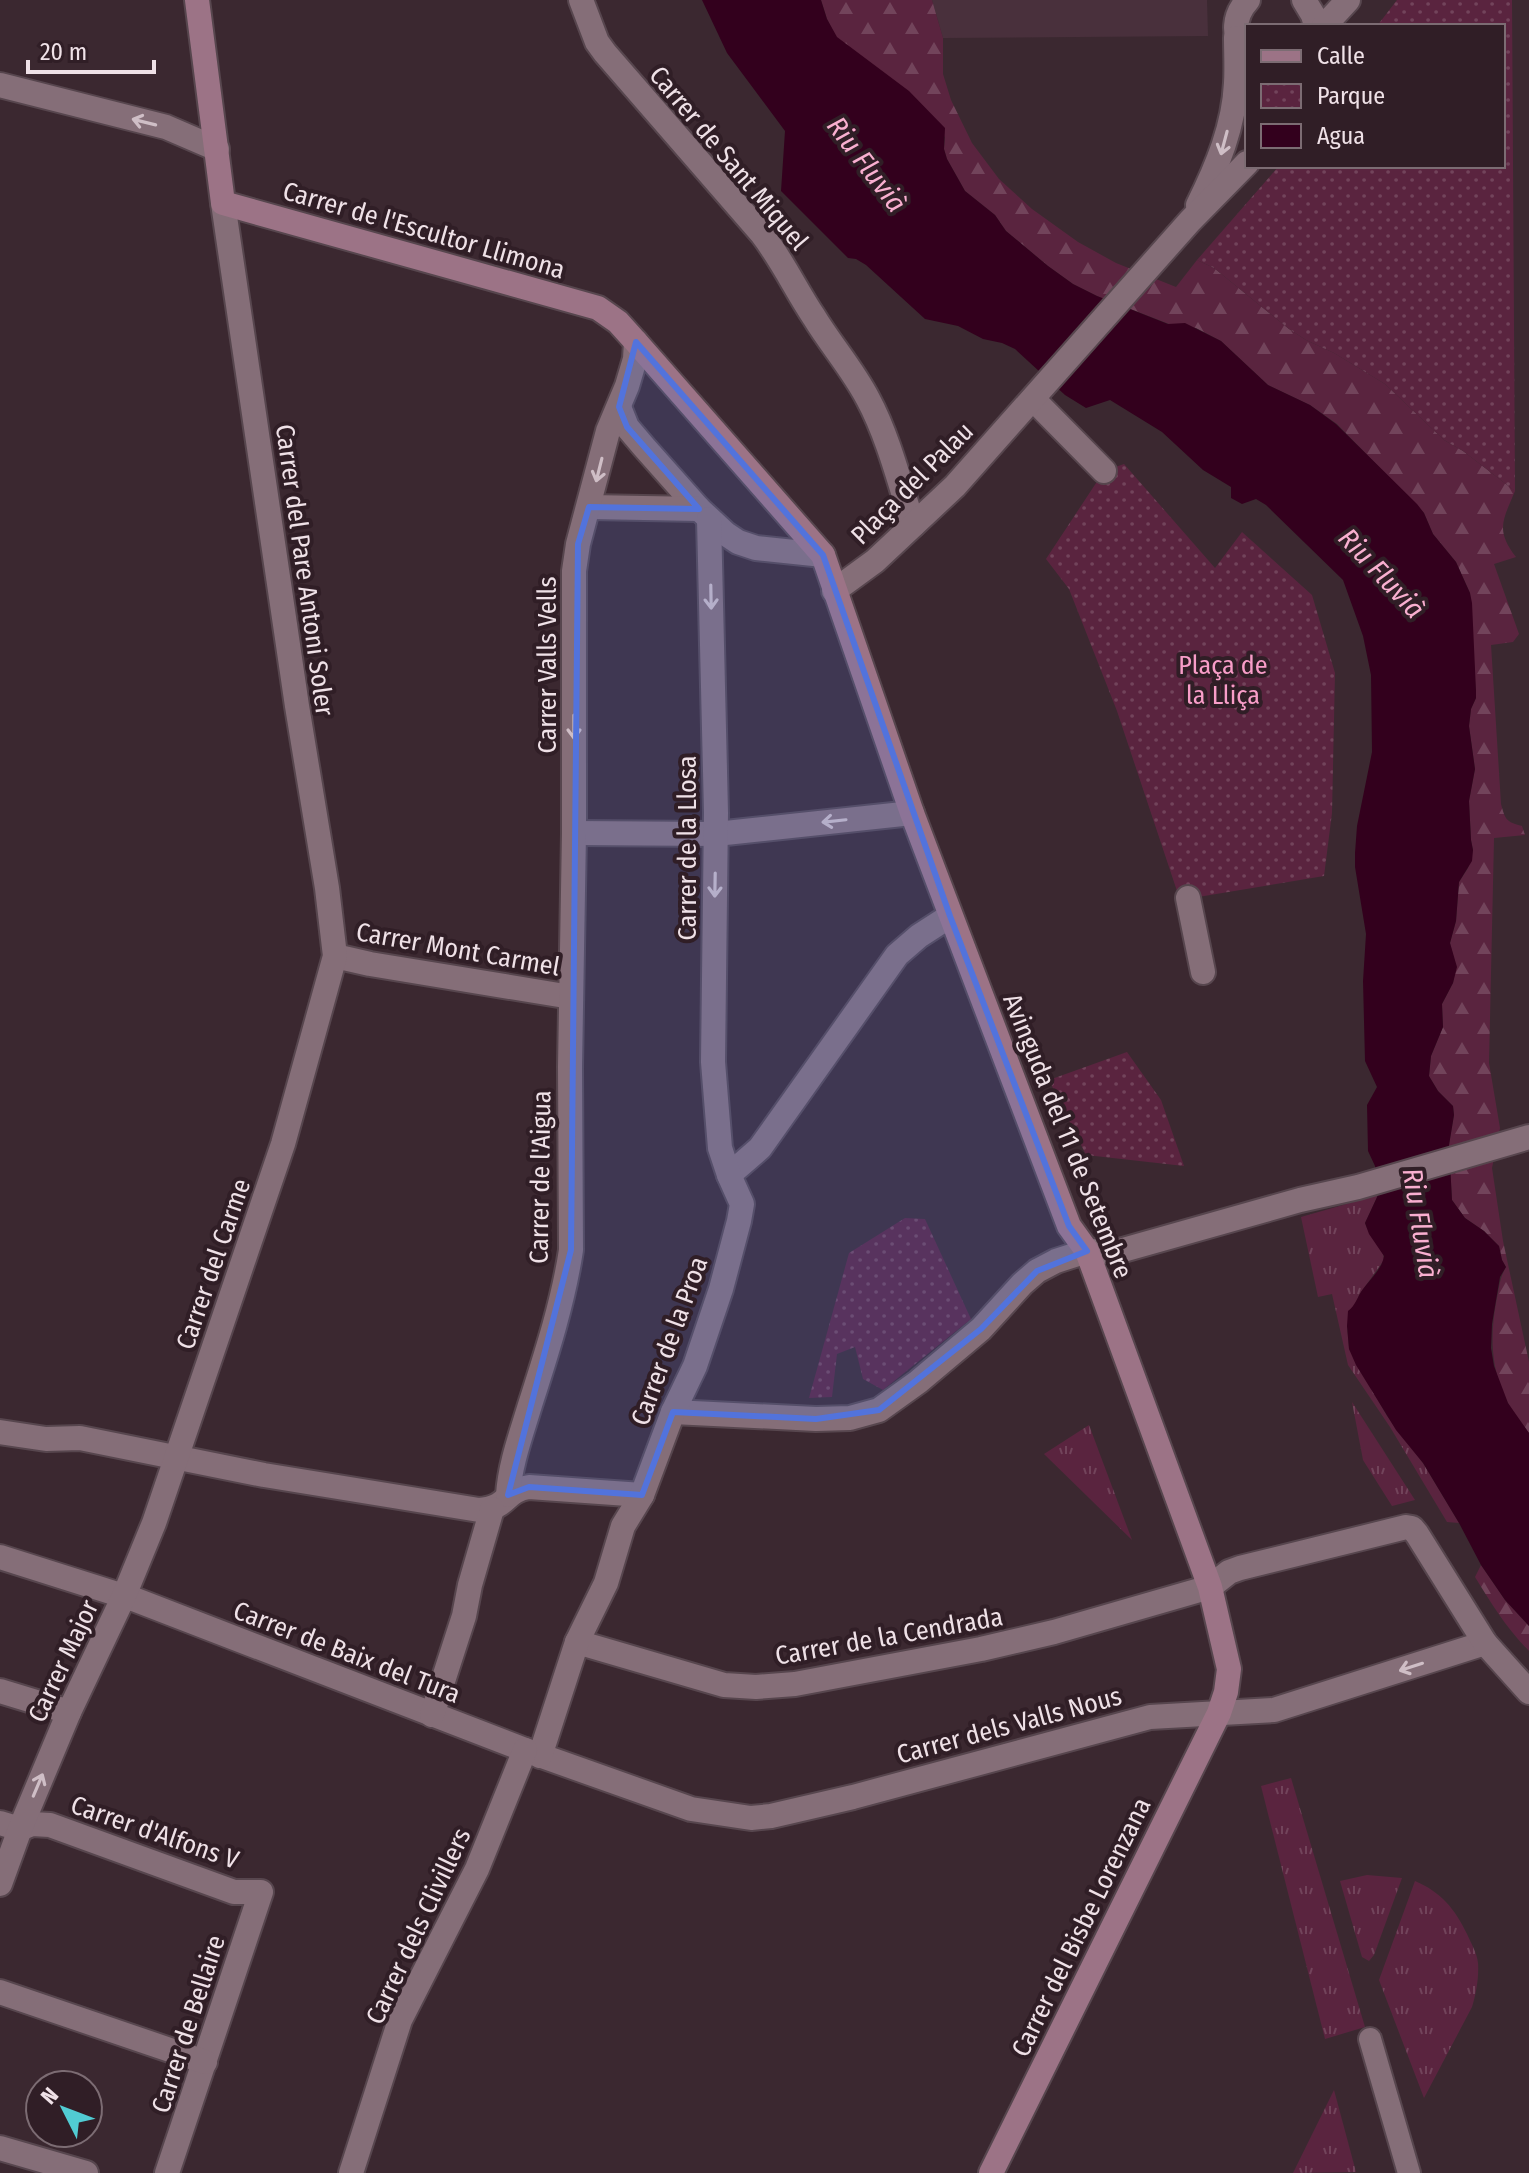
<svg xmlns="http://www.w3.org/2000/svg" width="1529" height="2173" font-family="'Fira Sans Condensed',sans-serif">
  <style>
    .built { fill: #49303c }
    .grass { fill: url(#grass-tufts) }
    .forest { fill: url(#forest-firs) }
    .park { fill: url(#park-dots) }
    .water { fill: #33001d }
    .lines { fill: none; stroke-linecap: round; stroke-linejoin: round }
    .lane-casing { stroke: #57464e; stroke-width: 26 }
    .street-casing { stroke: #57464e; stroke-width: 28 }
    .secondary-casing { stroke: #57464e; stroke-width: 28 }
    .lane { stroke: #856e78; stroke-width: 22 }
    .street { stroke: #856e78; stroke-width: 24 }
    .secondary { stroke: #9c7386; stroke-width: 24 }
    .oneway { stroke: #cfbec6 }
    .marked { fill: #5273dc; fill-opacity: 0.2; stroke: #5273dc; stroke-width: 6; stroke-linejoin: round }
    .labels { text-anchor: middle; stroke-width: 8; stroke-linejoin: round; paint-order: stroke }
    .street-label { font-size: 26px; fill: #efe1e7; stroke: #301e26 }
    .park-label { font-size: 26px; fill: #f89dc8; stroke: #301e26 }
    .water-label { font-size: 28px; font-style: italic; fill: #f9afd0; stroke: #301e26 }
  </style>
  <defs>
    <pattern id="grass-tufts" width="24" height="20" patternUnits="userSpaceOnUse" patternTransform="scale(2)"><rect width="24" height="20" fill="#5a243f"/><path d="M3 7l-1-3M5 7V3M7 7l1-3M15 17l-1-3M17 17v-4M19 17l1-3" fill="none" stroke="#72445b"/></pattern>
    <pattern id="forest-firs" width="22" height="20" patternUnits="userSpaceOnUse" patternTransform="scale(2)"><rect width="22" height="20" fill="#5a243f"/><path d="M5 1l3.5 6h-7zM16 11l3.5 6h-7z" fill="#72445b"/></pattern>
    <pattern id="park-dots" width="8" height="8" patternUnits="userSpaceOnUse" patternTransform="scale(2)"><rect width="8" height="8" fill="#5a243f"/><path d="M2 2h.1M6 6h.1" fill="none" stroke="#72445b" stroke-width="1.8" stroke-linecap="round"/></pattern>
  </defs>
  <rect width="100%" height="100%" fill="#3b2830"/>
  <!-- built -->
  <polygon class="built" points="932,0 1207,0 1208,36 943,38"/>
  <!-- grass -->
  <g class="grass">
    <path d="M1378,1195L1365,1223C1369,1237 1384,1246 1384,1260L1359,1295L1347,1326L1349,1349L1387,1416L1423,1463L1459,1523L1447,1522L1390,1427L1348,1365L1332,1294L1318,1297L1301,1217Z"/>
    <polygon points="1352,1402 1415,1500 1392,1506 1363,1460"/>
    <polygon points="1089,1425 1132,1540 1044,1454"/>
    <polygon points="1291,1778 1365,2027 1325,2039 1261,1786"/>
    <polygon points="1367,1875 1402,1878 1374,1955 1369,1961 1362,1957 1340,1881"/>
    <path d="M1415,1881C1441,1892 1455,1909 1467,1934C1471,1943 1477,1953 1478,1963C1479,1978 1476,1994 1472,2007L1424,2098L1379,1980Z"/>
    <polygon points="1334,2090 1356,2172 1293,2173"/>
  </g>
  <!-- forest -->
  <g class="forest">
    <path d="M821,0H932L943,38V74L951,100L972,143L999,179L1032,209L1078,242L1116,263L1176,287L1197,260L1214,268L1289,329L1306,340L1334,353L1385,384L1444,440L1463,451L1515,491C1503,520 1495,530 1516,557L1494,564L1519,634L1513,642L1491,645L1501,804C1505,819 1506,822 1522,826L1525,835L1494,838L1489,1063L1500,1128L1492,1168L1503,1241L1529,1362V1433C1495,1394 1487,1353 1496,1303C1499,1290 1499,1279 1506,1267L1502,1260L1499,1246L1484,1231L1465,1218L1452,1200L1449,1145L1454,1115L1453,1106L1438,1091L1429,1076L1431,1056L1443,1027L1442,1004L1453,983L1456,967L1450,943L1456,921L1459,882L1468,868L1473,850L1471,840L1469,801L1475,769L1469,726L1471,709L1476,698L1470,593L1456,562L1433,534L1424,513L1337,424L1310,405L1268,385L1221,341L1196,328L1169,324L1097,296L1073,284L1048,266L1006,231L995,215L965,191L947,159L944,149L945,137L836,37L827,19Z"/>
    <path d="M1481,1565L1505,1600L1529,1626V1651C1507,1629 1491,1603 1475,1577Z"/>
  </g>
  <!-- park -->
  <g class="park">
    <polygon points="1397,0 1512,0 1515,491 1463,451 1444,440 1385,384 1334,353 1306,340 1289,329 1214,268 1197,260 1279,166 1503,166 1503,26 1377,26"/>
    <polygon points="1124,464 1215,568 1242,532 1312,595 1335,673 1332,813 1324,876 1180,900 1117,711 1069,589 1046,559 1104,471"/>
    <polygon points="1127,1052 1161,1100 1184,1166 1086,1155 1049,1080"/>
    <polygon points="905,1218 925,1219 971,1319 883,1390 863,1379 855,1347 837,1354 832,1397 809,1398 849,1253"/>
  </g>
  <!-- water -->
  <path class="water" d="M702,0H821L827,19L837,37L909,91L945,128L944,149L947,159L965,191L995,215L1006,231L1048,266L1073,284L1097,296L1168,324L1185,323L1221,341L1268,385L1310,405L1336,424L1417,504L1424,513L1433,534L1456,562L1470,593L1472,603L1476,691V698L1471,709L1469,726L1475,769L1469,801L1471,840L1473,850L1472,861L1459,882L1456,921L1450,943L1457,967L1453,983L1442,1004L1443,1027L1431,1056L1429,1076L1438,1091L1453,1106L1454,1115L1449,1145L1452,1200L1465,1218L1484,1231L1499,1246L1502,1260L1506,1267L1500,1277L1492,1324L1491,1348L1494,1366L1508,1403L1529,1433V1626L1505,1600L1481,1565L1459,1523L1423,1463L1396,1430L1356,1365L1349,1349L1347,1326L1348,1311C1356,1305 1357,1297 1363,1289C1371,1278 1382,1269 1384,1256L1369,1234L1365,1223L1378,1195L1375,1166L1368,1151L1367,1105L1377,1087L1365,1061L1363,981L1366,934L1355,867V853L1357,826L1372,752L1371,675L1363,636L1343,580L1266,505L1256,499L1242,504L1231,498V487L1203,470L1162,432L1110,400L1086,408L1065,395L1015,349L1002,343L983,339L958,326L925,319L866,265L856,259L848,258L781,191L785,131L727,53Z"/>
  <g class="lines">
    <!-- lane casing -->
    <g class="lane-casing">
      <polyline id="lane" points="1370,2039 1409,2173"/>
    </g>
    <!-- street casing -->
    <g class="street-casing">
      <g id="street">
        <path d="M581,0L597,42L605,53L762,234C782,260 796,290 814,317C831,345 853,370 868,399C888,436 900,484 913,525"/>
        <polyline points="1304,0 1313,15 1316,26"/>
        <polyline points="1324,26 1348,0"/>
        <path d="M1243,52C1233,34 1233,16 1248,0"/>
        <polyline points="0,85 166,127 217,149"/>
        <path d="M1198,205C1217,167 1234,126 1236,83C1237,68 1236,53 1236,38"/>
        <polyline points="1033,399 1104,471"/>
        <polyline points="619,407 627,427 644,447 699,509 726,534 738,542 756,548 823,555"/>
        <polyline points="589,507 699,509"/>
        <polyline points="834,591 875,561 955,486 1190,221 1247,163"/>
        <polyline points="574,833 716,834 912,813"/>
        <polyline points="1188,898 1203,972"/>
        <polyline points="335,956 370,964 571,997"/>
        <polyline points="729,1175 760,1148 897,955 919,936 950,916"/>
        <polyline points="673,1412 816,1419 850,1418 879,1410 918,1382 981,1329 1022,1284 1037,1271 1056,1261 1087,1251 1116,1252 1300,1200 1358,1187 1529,1137"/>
        <path d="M0,1432L46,1439L80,1438L264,1475L479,1510C509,1508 503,1491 529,1487L642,1495"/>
        <path d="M508,1495C510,1464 521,1435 530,1405C546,1355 563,1303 571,1250L570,1067L574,833V571L578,544L608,431L627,386L635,359L636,342"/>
        <polyline points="0,1557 136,1600 525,1750 691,1809 751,1818 771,1816 853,1797 1150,1717 1274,1710 1485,1643"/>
        <polyline points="577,1642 724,1685 756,1687 795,1684 981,1649 1054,1632 1210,1587 1229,1572 1240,1568 1406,1527 1412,1528 1417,1534 1485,1643 1529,1692"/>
        <polyline points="0,1691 69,1712"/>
        <polyline points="432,1715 464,1616 470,1585 492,1509"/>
        <polyline points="540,1756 577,1642 606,1583 623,1526 642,1495 673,1412 695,1366 721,1289 739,1221 742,1204 729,1175 720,1148 713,1062 716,813 709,519"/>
        <polyline points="0,1823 20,1829 32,1824 50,1825 234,1892 261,1892 167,2173"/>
        <polyline points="0,1884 20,1829 69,1712 124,1596 154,1523 283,1144 335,956 327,888 297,706 223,203"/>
        <polyline points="0,1992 205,2062"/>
        <polyline points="0,2148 86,2173"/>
        <polyline points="351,2173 400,2020 477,1869 525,1750"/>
      </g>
    </g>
    <!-- secondary casing -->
    <g class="secondary-casing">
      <polyline id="secondary" points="197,0 223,203 598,308 618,322 636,342 823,555 912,813 1069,1226 1087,1251 1210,1587 1229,1669 1226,1692 1219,1713 991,2173"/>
    </g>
    <!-- lane -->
    <use href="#lane" class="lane"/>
    <!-- street -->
    <use href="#street" class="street"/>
    <!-- secondary -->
    <use href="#secondary" class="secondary"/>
  </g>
  <!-- one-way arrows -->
  <defs><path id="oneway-shaft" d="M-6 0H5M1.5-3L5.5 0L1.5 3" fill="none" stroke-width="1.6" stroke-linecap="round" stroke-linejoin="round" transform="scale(2)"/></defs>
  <g class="oneway">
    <use href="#oneway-shaft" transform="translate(144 122) rotate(-166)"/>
    <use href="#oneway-shaft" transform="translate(1224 143) rotate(105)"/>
    <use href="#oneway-shaft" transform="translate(599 470) rotate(104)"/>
    <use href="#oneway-shaft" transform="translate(711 597) rotate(89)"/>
    <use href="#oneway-shaft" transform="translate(574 727) rotate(90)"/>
    <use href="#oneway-shaft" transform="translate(834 821) rotate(174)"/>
    <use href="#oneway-shaft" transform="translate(715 885) rotate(91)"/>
    <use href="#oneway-shaft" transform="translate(1411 1667) rotate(162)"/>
    <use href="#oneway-shaft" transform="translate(38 1785) rotate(-67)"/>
  </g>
  <!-- marked area -->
  <path class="marked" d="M636,342L823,555L950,916L1069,1226L1087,1251L1037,1271L981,1329L879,1410L816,1419L673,1412L642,1495L529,1487L508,1495L571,1250L578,544L589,507L699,509L627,427L619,407Z"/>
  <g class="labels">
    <!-- street labels -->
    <g class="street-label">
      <text transform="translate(729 158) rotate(50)" y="9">Carrer de Sant Miquel</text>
      <text transform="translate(424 230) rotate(16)" y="9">Carrer de l'Escultor Llimona</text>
      <text transform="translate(912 483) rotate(-45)" y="9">Plaça del Palau</text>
      <text transform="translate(305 570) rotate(82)" y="9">Carrer del Pare Antoni Soler</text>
      <text transform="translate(547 665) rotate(-90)" y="9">Carrer Valls Vells</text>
      <text transform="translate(687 848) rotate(-90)" y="9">Carrer de la Llosa</text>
      <text transform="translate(458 949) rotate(10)" y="9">Carrer Mont Carmel</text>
      <text transform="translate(1068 1136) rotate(68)" y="9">Avinguda del 11 de Setembre</text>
      <text transform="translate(540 1177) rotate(-89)" y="9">Carrer de l'Aigua</text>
      <text transform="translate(213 1264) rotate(-71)" y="9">Carrer del Carme</text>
      <text transform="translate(669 1341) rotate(-70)" y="9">Carrer de la Proa</text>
      <text transform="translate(889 1636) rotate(-10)" y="9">Carrer de la Cendrada</text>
      <text transform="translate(347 1652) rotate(21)" y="9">Carrer de Baix del Tura</text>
      <text transform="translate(63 1661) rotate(-65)" y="9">Carrer Major</text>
      <text transform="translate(1009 1725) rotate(-15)" y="9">Carrer dels Valls Nous</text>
      <text transform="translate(155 1832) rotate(19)" y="9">Carrer d'Alfons V</text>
      <text transform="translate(418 1926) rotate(-65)" y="9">Carrer dels Clivillers</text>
      <text transform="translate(1081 1927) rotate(-64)" y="9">Carrer del Bisbe Lorenzana</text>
      <text transform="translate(188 2024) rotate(-72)" y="9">Carrer de Bellaire</text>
    </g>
    <!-- park labels -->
    <g class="park-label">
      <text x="1223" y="674">Plaça de<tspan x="1223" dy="30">la Lliça</tspan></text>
    </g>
    <!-- water labels -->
    <g class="water-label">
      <text transform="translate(867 164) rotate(53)" y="10">Riu Fluvià</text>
      <text transform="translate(1382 573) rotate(47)" y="10">Riu Fluvià</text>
      <text transform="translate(1421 1223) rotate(81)" y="10">Riu Fluvià</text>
    </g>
  </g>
  <!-- legend -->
  <rect x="1245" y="24" width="260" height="144" fill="#301e26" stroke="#7c6c73" stroke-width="2"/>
  <rect x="1261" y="50" width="40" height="12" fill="#9c7386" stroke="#7c6c73" stroke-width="2"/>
  <text x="1317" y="64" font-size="24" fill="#efe1e7">Calle</text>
  <rect x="1261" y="84" width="40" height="24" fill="url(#park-dots)" stroke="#7c6c73" stroke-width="2"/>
  <text x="1317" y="104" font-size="24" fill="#efe1e7">Parque</text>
  <rect x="1261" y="124" width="40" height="24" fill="#33001d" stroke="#7c6c73" stroke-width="2"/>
  <text x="1317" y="144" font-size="24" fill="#efe1e7">Agua</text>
  <!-- north arrow -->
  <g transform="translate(64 2109) rotate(312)"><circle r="38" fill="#301e26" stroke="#7c6c73" stroke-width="2"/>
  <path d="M0-6L14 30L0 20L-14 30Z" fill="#51ccd3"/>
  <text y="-12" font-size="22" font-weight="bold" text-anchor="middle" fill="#efe1e7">N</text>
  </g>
  <!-- scale -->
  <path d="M28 60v12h126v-12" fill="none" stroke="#efe1e7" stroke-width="4"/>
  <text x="40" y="60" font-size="24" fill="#efe1e7" stroke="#301e26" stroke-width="6" paint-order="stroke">20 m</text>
</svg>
